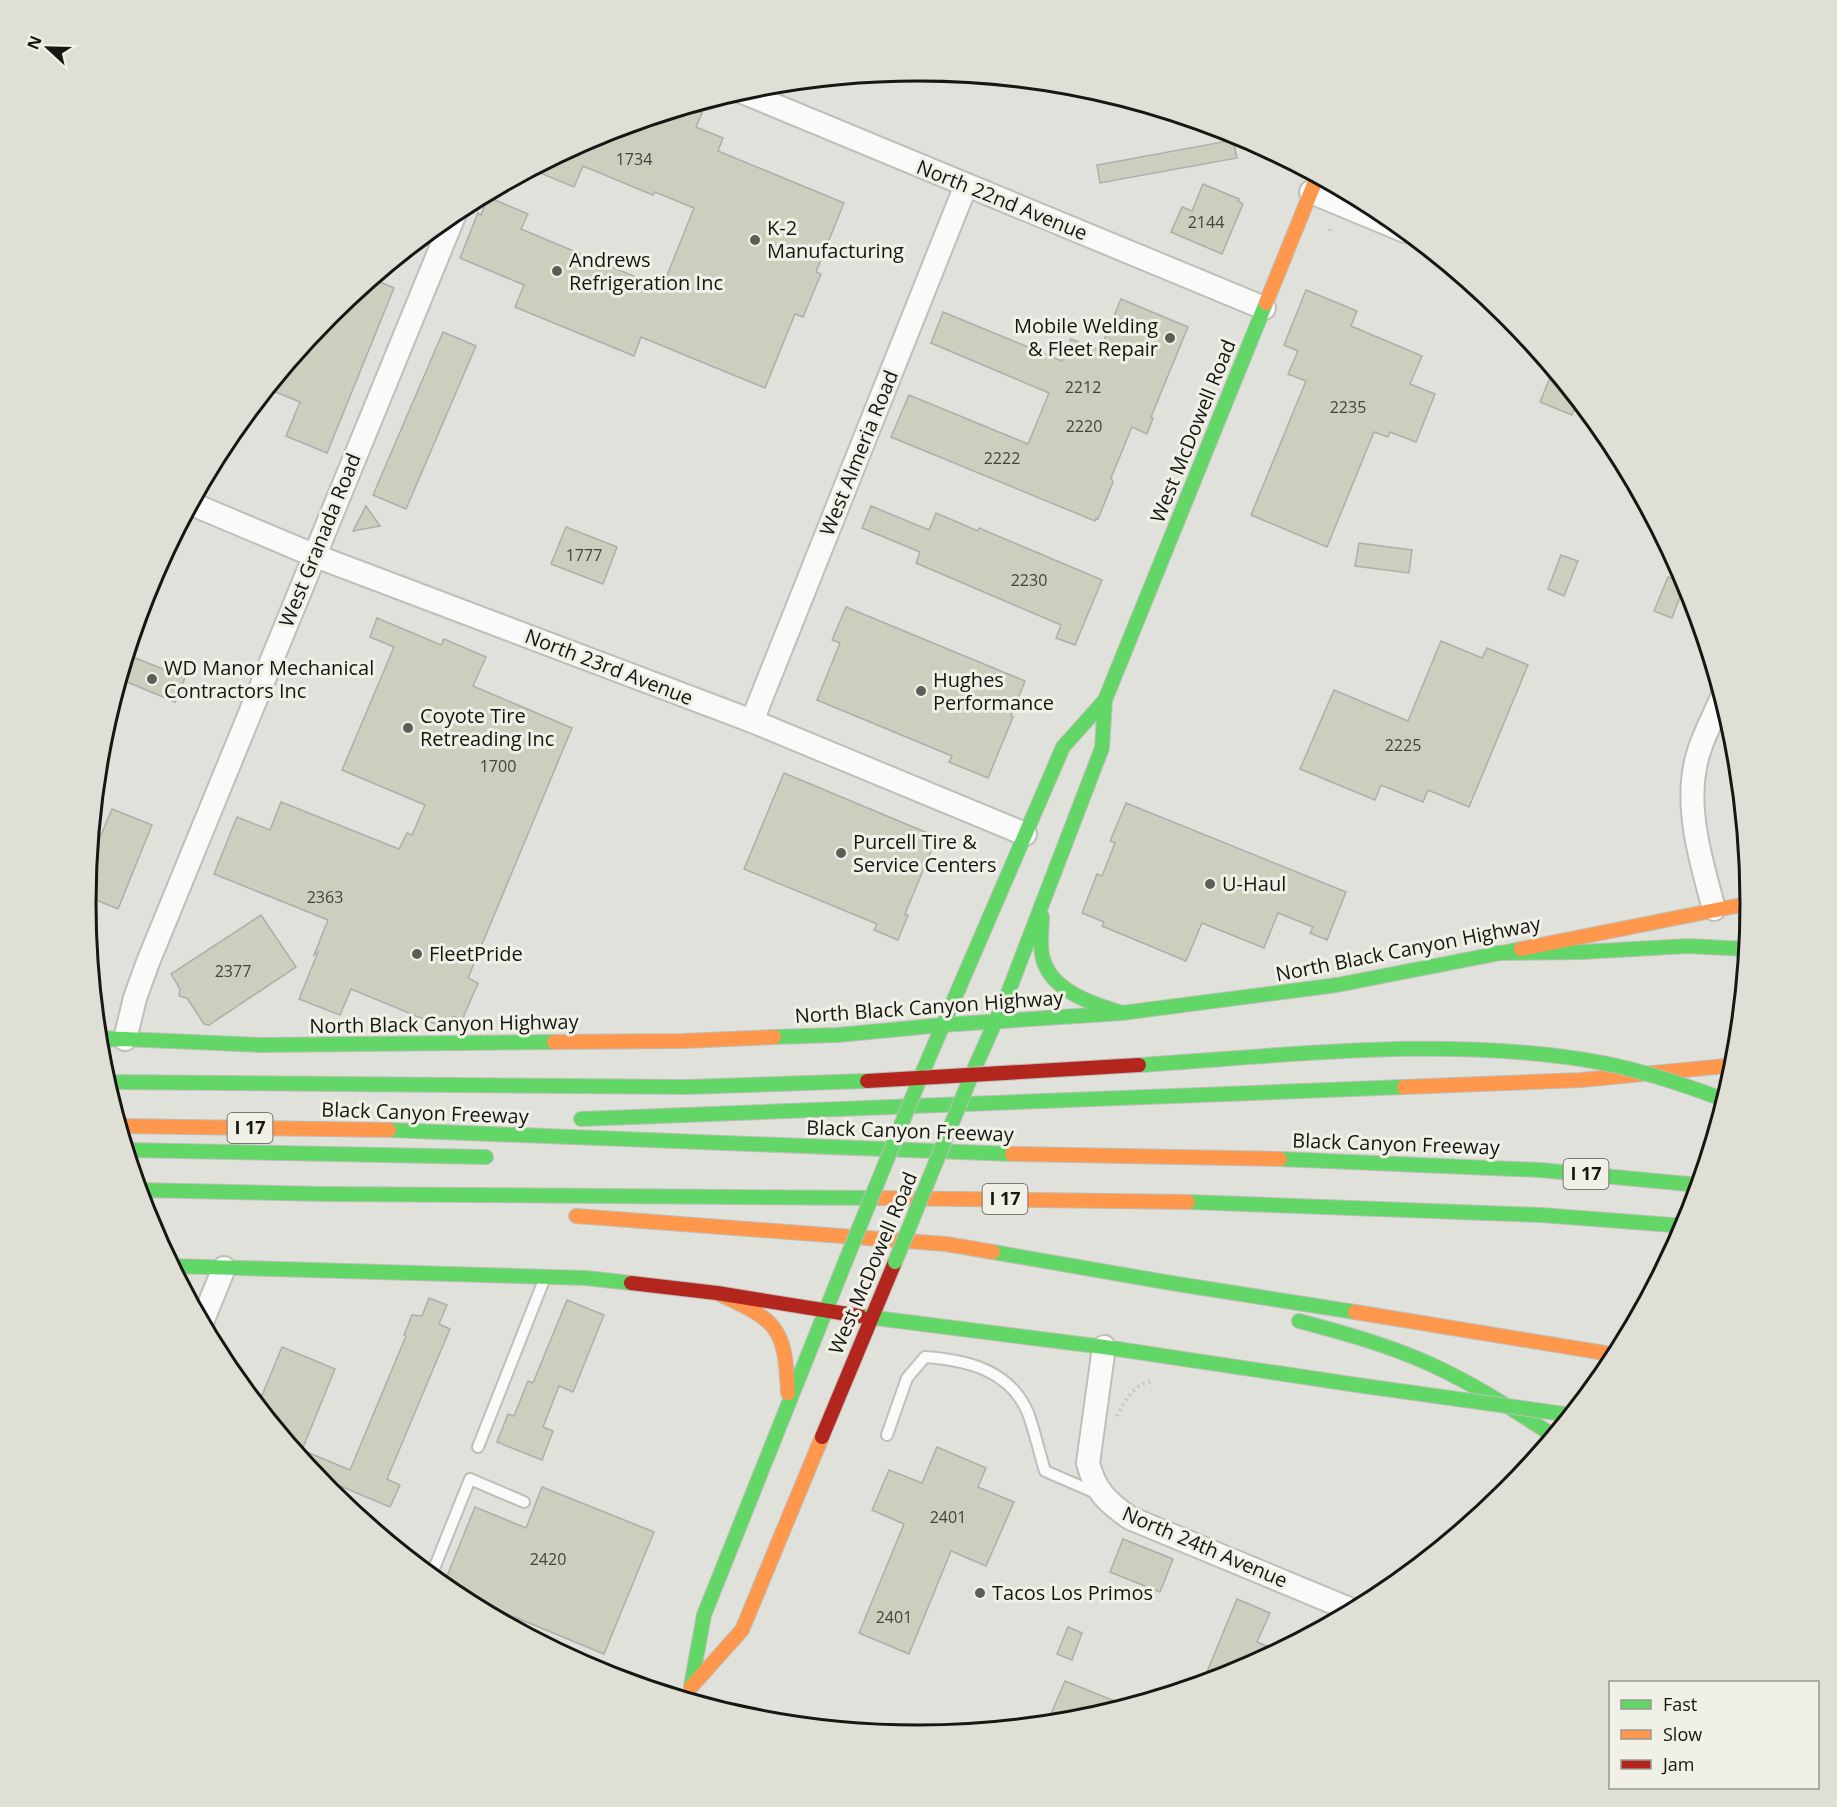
<svg xmlns="http://www.w3.org/2000/svg" width="1837" height="1807" font-family="'Open Sans',sans-serif">
  <style>
    .building { fill: #cecebf; stroke: #aeaeaa; stroke-width: 1.5 }
    .lines { fill: none; stroke-linecap: round; stroke-linejoin: round }
    .lane-casing { stroke: #bfbfba; stroke-width: 14 }
    .street-casing { stroke: #bfbfba; stroke-width: 26 }
    .fast-casing { stroke: #bfbfba; stroke-width: 16 }
    .slow-casing { stroke: #bfbfba; stroke-width: 16 }
    .jam-casing { stroke: #bfbfba; stroke-width: 16 }
    .path { stroke: #c1c1bf; stroke-width: 4; stroke-dasharray: 1.5 4.5; stroke-linecap: butt }
    .lane { stroke: #fafafa; stroke-width: 10 }
    .street { stroke: #fafafa; stroke-width: 22 }
    .fast { stroke: #63d668; stroke-width: 14 }
    .slow { stroke: #ff974d; stroke-width: 14 }
    .jam { stroke: #b3261e; stroke-width: 14 }
    .fast-bridge-casing { stroke: #bfbfba; stroke-width: 16; stroke-linecap: butt }
    .jam-bridge-casing { stroke: #bfbfba; stroke-width: 16; stroke-linecap: butt }
    .fast-bridge { stroke: #63d668; stroke-width: 14 }
    .jam-bridge { stroke: #b3261e; stroke-width: 14 }
    .poi-dot { fill: #5d5d59; stroke: #f0f0e6; stroke-width: 2 }
    .labels { text-anchor: middle; stroke-width: 6; stroke-linejoin: round; paint-order: stroke }
    .number-label { font-size: 16px; fill: #44443e }
    .shield { fill: #f0f0e6; stroke: #575752; stroke-width: 1.5 }
    .shield-label { font-size: 18px; font-weight: bold; fill: #161613 }
    .street-label { font-size: 20px; fill: #161613; stroke: #f0f0e6 }
    .poi-label { font-size: 20px; fill: #161613; stroke: #f0f0e6; text-anchor: start }
    .rim { fill: none; stroke: #161613; stroke-width: 3 }
  </style>
  <rect width="100%" height="100%" fill="#e1e1db"/>
  <!-- building -->
  <g class="building">
    <polygon points="688,107 702,113 696,127 723,138 718,151 844,203 816,272 821,274 803,317 795,314 765,388 641,337 634,356 515,307 524,285 460,258 478,213 481,215 488,197 528,214 521,229 662,288 694,208 655,192 653,195 583,166 574,187 533,170 600,134"/>
    <polygon points="1233,140 1237,158 1100,183 1097,165"/>
    <polygon points="1203,184 1239,199 1238,201 1243,204 1222,254 1171,232 1182,207 1192,211"/>
    <polygon points="373,279 394,288 327,453 286,436 300,402 268,389 330,314"/>
    <polygon points="1306,290 1357,311 1351,326 1422,356 1410,384 1435,394 1416,442 1390,432 1388,437 1374,432 1327,547 1251,515 1306,381 1288,374 1298,351 1284,345"/>
    <polygon points="1121,299 1188,327 1151,417 1153,418 1147,434 1132,427 1111,478 1113,482 1098,519 1096,518 1095,521 891,437 909,395 1028,444 1049,393 931,343 943,312 1062,361 1071,339 1100,350"/>
    <polygon points="443,332 476,346 406,509 373,495"/>
    <polygon points="1553,370 1578,401 1572,415 1540,402"/>
    <polygon points="366,506 380,526 353,531"/>
    <polygon points="871,506 929,530 936,513 978,531 979,528 1102,580 1075,645 1056,638 1061,625 916,563 920,552 862,528"/>
    <polygon points="566,527 617,547 603,584 551,564"/>
    <polygon points="1359,543 1412,550 1409,573 1355,566"/>
    <polygon points="1561,555 1578,561 1564,596 1548,589"/>
    <polygon points="1668,577 1685,584 1672,618 1654,611"/>
    <polygon points="846,607 1025,681 1011,716 1013,717 988,778 949,762 952,756 817,700 840,643 832,640"/>
    <polygon points="377,618 441,645 444,639 486,657 473,686 572,728 468,978 478,983 462,1020 453,1016 449,1025 438,1025 351,989 340,1015 299,999 318,952 314,955 328,920 214,874 237,817 270,830 281,802 399,849 407,833 412,835 425,805 342,770 394,647 370,637"/>
    <polygon points="1441,641 1482,658 1487,648 1528,665 1469,807 1428,790 1423,802 1381,785 1375,800 1300,769 1334,690 1408,721"/>
    <polygon points="128,655 185,678 175,702 120,679"/>
    <polygon points="784,773 937,837 905,914 908,915 898,940 874,930 877,924 744,869"/>
    <polygon points="1126,803 1346,892 1327,940 1310,933 1313,927 1278,913 1264,948 1202,923 1186,961 1102,926 1104,922 1082,913 1097,874 1102,876 1115,843 1110,841"/>
    <polygon points="112,809 152,825 118,909 86,896 89,864"/>
    <polygon points="261,915 296,967 209,1025 204,1024 187,998 179,996 180,989 171,974"/>
    <polygon points="429,1298 447,1305 439,1324 450,1329 387,1479 400,1485 390,1507 316,1476 258,1405 282,1347 335,1369 302,1450 350,1470 406,1336 404,1335 412,1315 422,1316"/>
    <polygon points="567,1300 604,1315 573,1392 559,1386 543,1427 553,1431 542,1460 497,1442 508,1414 514,1416 528,1381 533,1383"/>
    <polygon points="937,1447 986,1468 978,1487 1014,1502 986,1566 951,1551 909,1654 859,1633 904,1524 872,1510 889,1470 922,1483"/>
    <polygon points="542,1487 654,1532 604,1654 449,1590 443,1586 475,1507 526,1528"/>
    <polygon points="1123,1539 1173,1559 1160,1592 1110,1572"/>
    <polygon points="1237,1599 1270,1613 1257,1642 1279,1651 1237,1673 1202,1684"/>
    <polygon points="1068,1627 1082,1633 1072,1660 1057,1654"/>
    <polygon points="1065,1681 1127,1706 1081,1721 1069,1722 1051,1714"/>
  </g>
  <g class="lines">
    <!-- lane casing -->
    <g class="lane-casing">
      <g id="lane">
        <path d="M887,1435L907,1378L925,1357C967,1360 1010,1370 1028,1413C1035,1432 1039,1452 1045,1471L1096,1493"/>
        <polyline points="478,1447 544,1280"/>
        <polyline points="431,1576 470,1479 524,1502"/>
      </g>
    </g>
    <!-- street casing -->
    <g class="street-casing">
      <g id="street">
        <polyline points="740,91 1264,308"/>
        <polyline points="1311,192 1405,231"/>
        <polyline points="192,504 313,555 752,721 1025,834"/>
        <polyline points="752,721 966,185"/>
        <path d="M1714,909C1702,864 1686,814 1695,767C1699,743 1713,719 1722,697"/>
        <polyline points="125,1039 135,998 148,962 456,211"/>
        <polyline points="202,1322 224,1268"/>
        <path d="M1104,1347L1088,1463C1095,1491 1107,1502 1130,1518L1354,1611"/>
      </g>
    </g>
    <!-- fast casing -->
    <g class="fast-casing">
      <g id="fast">
        <path d="M1042,917C1042,931 1039,945 1043,959C1052,992 1094,1004 1122,1013"/>
        <polyline points="1497,953 1582,952 1688,946 1747,949"/>
        <polyline points="774,1037 838,1035 942,1025 1122,1013 1337,985 1521,949"/>
        <polyline points="100,1038 262,1045 554,1042"/>
        <polyline points="99,1040 125,1039"/>
        <polyline points="972,1074 1008,993 1102,748 1105,700 1266,303"/>
        <polyline points="921,1076 1063,747 1105,700"/>
        <polyline points="581,1119 1404,1087"/>
        <polyline points="389,1130 1012,1154"/>
        <polyline points="127,1150 486,1157"/>
        <polyline points="1280,1159 1540,1170 1699,1185"/>
        <polyline points="139,1190 323,1194 879,1198"/>
        <polyline points="1188,1202 1541,1215 1686,1226"/>
        <polyline points="993,1252 1171,1283 1355,1312"/>
        <polyline points="172,1266 586,1278 631,1283"/>
        <polyline points="860,1316 1104,1347 1357,1385"/>
        <path d="M1299,1321C1344,1333 1388,1345 1430,1364C1474,1384 1514,1410 1554,1436"/>
        <polyline points="691,1686 704,1615 846,1260"/>
      </g>
    </g>
    <!-- slow casing -->
    <g class="slow-casing">
      <g id="slow">
        <polyline points="1266,303 1317,177"/>
        <polyline points="1521,949 1751,903"/>
        <polyline points="554,1042 683,1041 774,1037"/>
        <polyline points="1404,1087 1581,1080 1736,1065"/>
        <polyline points="120,1126 389,1130"/>
        <polyline points="1012,1154 1280,1159"/>
        <polyline points="879,1198 1188,1202"/>
        <polyline points="576,1216 946,1244 993,1252"/>
        <path d="M717,1293C777,1321 785,1325 788,1393"/>
        <polyline points="1355,1312 1617,1355"/>
        <polyline points="691,1687 742,1630 822,1437"/>
      </g>
    </g>
    <!-- jam casing -->
    <g class="jam-casing">
      <g id="jam">
        <polyline points="631,1283 717,1293 860,1316"/>
        <polyline points="822,1437 895,1262"/>
      </g>
    </g>
    <!-- path -->
    <g class="path">
      <polyline points="1330,229 1331,232"/>
      <path d="M1117,1416C1126,1400 1133,1384 1153,1381"/>
    </g>
    <!-- lane -->
    <use href="#lane" class="lane"/>
    <!-- street -->
    <use href="#street" class="street"/>
    <!-- fast -->
    <use href="#fast" class="fast"/>
    <!-- slow -->
    <use href="#slow" class="slow"/>
    <!-- jam -->
    <use href="#jam" class="jam"/>
    <!-- fast-bridge casing -->
    <g class="fast-bridge-casing">
      <g id="fast-bridge">
        <path d="M1139,1065C1292,1055 1451,1035 1603,1063C1645,1071 1685,1085 1725,1100"/>
        <polyline points="106,1082 687,1087 867,1081"/>
        <polyline points="846,1260 921,1076"/>
        <polyline points="895,1262 972,1074"/>
        <polyline points="1357,1385 1571,1415"/>
      </g>
    </g>
    <!-- jam-bridge casing -->
    <g class="jam-bridge-casing">
      <polyline id="jam-bridge" points="867,1081 1139,1065"/>
    </g>
    <!-- fast-bridge -->
    <use href="#fast-bridge" class="fast-bridge"/>
    <!-- jam-bridge -->
    <use href="#jam-bridge" class="jam-bridge"/>
  </g>
  <!-- markers -->
  <g class="poi-dot">
    <circle cx="755" cy="240" r="6"/>
    <circle cx="557" cy="271" r="6"/>
    <circle cx="1170" cy="338" r="6"/>
    <circle cx="152" cy="679" r="6"/>
    <circle cx="921" cy="691" r="6"/>
    <circle cx="408" cy="728" r="6"/>
    <circle cx="841" cy="853" r="6"/>
    <circle cx="1210" cy="884" r="6"/>
    <circle cx="417" cy="954" r="6"/>
    <circle cx="980" cy="1593" r="6"/>
  </g>
  <g class="labels">
    <!-- number labels -->
    <g class="number-label">
      <text x="634" y="165">1734</text>
      <text x="1206" y="228">2144</text>
      <text x="1083" y="393">2212</text>
      <text x="1348" y="413">2235</text>
      <text x="1084" y="432">2220</text>
      <text x="1002" y="464">2222</text>
      <text x="584" y="561">1777</text>
      <text x="1029" y="586">2230</text>
      <text x="1403" y="751">2225</text>
      <text x="498" y="772">1700</text>
      <text x="325" y="903">2363</text>
      <text x="233" y="977">2377</text>
      <text x="948" y="1523">2401</text>
      <text x="548" y="1565">2420</text>
      <text x="894" y="1623">2401</text>
    </g>
    <!-- shield labels -->
    <g class="shield">
      <rect x="227.5" y="1113" width="45" height="30" rx="4.5"/>
      <rect x="1563.5" y="1159" width="45" height="30" rx="4.5"/>
      <rect x="982.5" y="1184" width="45" height="30" rx="4.5"/>
    </g>
    <g class="shield-label">
      <text x="250" y="1134">I 17</text>
      <text x="1586" y="1180">I 17</text>
      <text x="1005" y="1205">I 17</text>
    </g>
    <!-- street labels -->
    <g class="street-label">
      <text transform="translate(1002 200) rotate(22)" y="7">North 22nd Avenue</text>
      <text transform="translate(1193 431) rotate(-68)" y="7">West McDowell Road</text>
      <text transform="translate(859 453) rotate(-68)" y="7">West Almeria Road</text>
      <text transform="translate(320 540) rotate(-68)" y="7">West Granada Road</text>
      <text transform="translate(609 667) rotate(21)" y="7">North 23rd Avenue</text>
      <text transform="translate(1408 949) rotate(-11)" y="7">North Black Canyon Highway</text>
      <text transform="translate(929 1007) rotate(-4)" y="7">North Black Canyon Highway</text>
      <text transform="translate(444 1024) rotate(-1)" y="7">North Black Canyon Highway</text>
      <text transform="translate(425 1113) rotate(2)" y="7">Black Canyon Freeway</text>
      <text transform="translate(910 1131) rotate(2)" y="7">Black Canyon Freeway</text>
      <text transform="translate(1396 1144) rotate(2)" y="7">Black Canyon Freeway</text>
      <text transform="translate(873 1263) rotate(-67)" y="7">West McDowell Road</text>
      <text transform="translate(1205 1547) rotate(23)" y="7">North 24th Avenue</text>
    </g>
    <!-- poi labels -->
    <g class="poi-label">
      <text x="767" y="235">K-2<tspan x="767" dy="23">Manufacturing</tspan></text>
      <text x="569" y="267">Andrews<tspan x="569" dy="23">Refrigeration Inc</tspan></text>
      <text x="1158" y="333" text-anchor="end">Mobile Welding<tspan x="1158" dy="23">&amp; Fleet Repair</tspan></text>
      <text x="164" y="675">WD Manor Mechanical<tspan x="164" dy="23">Contractors Inc</tspan></text>
      <text x="933" y="687">Hughes<tspan x="933" dy="23">Performance</tspan></text>
      <text x="420" y="723">Coyote Tire<tspan x="420" dy="23">Retreading Inc</tspan></text>
      <text x="853" y="849">Purcell Tire &amp;<tspan x="853" dy="23">Service Centers</tspan></text>
      <text x="1222" y="891">U-Haul</text>
      <text x="429" y="961">FleetPride</text>
      <text x="992" y="1600">Tacos Los Primos</text>
    </g>
  </g>
  <!-- crop -->
  <path d="M0 0H1837V1807H0ZM96 903a822 822 0 1 1 1644 0a822 822 0 1 1-1644 0Z" fill="#dfdfd5" fill-rule="evenodd"/>
  <path class="rim" d="M96 903a822 822 0 1 1 1644 0a822 822 0 1 1-1644 0Z"/>
  <!-- legend -->
  <rect x="1609" y="1681" width="210" height="108" fill="#f0f0e6" stroke="#999992" stroke-width="1.5"/>
  <rect x="1621" y="1700" width="30" height="9" fill="#63d668" stroke="#999992" stroke-width="1.5"/>
  <text x="1663" y="1711" font-size="18" fill="#161613">Fast</text>
  <rect x="1621" y="1730" width="30" height="9" fill="#ff974d" stroke="#999992" stroke-width="1.5"/>
  <text x="1663" y="1741" font-size="18" fill="#161613">Slow</text>
  <rect x="1621" y="1760" width="30" height="9" fill="#b3261e" stroke="#999992" stroke-width="1.5"/>
  <text x="1663" y="1771" font-size="18" fill="#161613">Jam</text>
  <!-- north arrow -->
  <g transform="translate(48 48) rotate(292)" stroke="#f0f0e6" stroke-width="4.5" paint-order="stroke">
  <path d="M0-4.5L10 22L0 15L-10 22Z" fill="#161613"/>
  <text y="-9" font-size="16" font-weight="bold" text-anchor="middle" fill="#161613">N</text>
  </g>
</svg>
